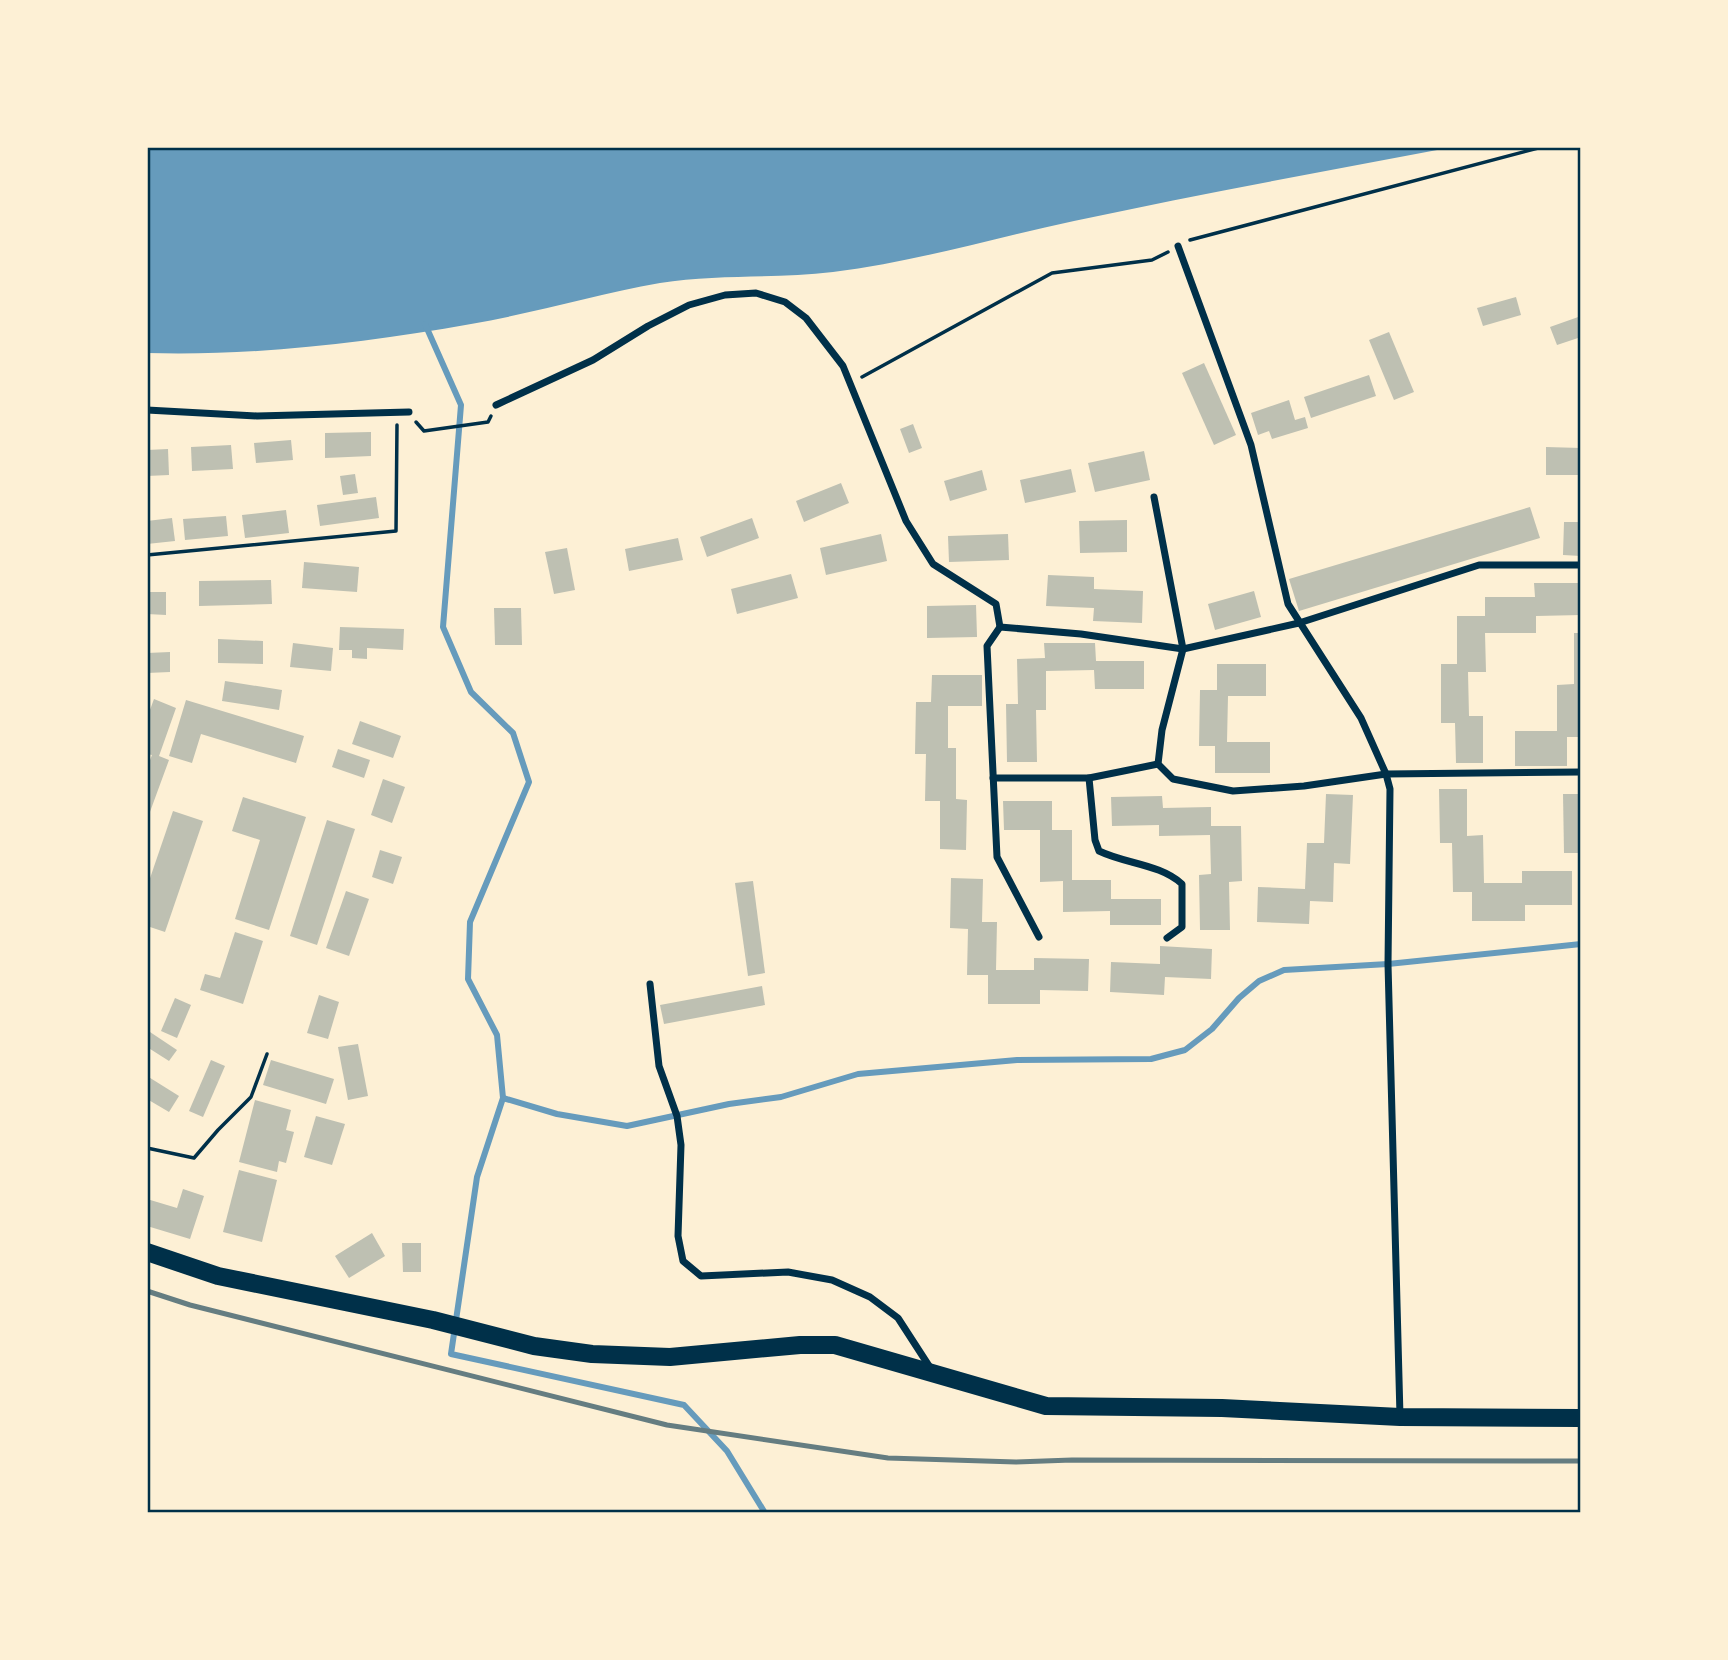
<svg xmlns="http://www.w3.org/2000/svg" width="1728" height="1660" font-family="'Nunito Sans',sans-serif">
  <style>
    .water { fill: #669bbc }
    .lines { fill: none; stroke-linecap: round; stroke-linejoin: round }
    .stream { stroke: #669bbc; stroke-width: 6 }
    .building { fill: #bec0b2 }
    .path { stroke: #003049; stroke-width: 3.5 }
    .minor { stroke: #003049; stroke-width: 7 }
    .primary { stroke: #003049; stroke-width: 18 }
    .rail { stroke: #657d81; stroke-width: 5 }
    .neatline { fill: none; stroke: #003049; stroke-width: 2.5 }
  </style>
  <rect width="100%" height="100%" fill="#fdf0d5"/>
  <!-- water -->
  <path class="water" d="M147,147H1453C1326,171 1200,194 1074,221C993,238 915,262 833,272C776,279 717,274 660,283C597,294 535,313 471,324C364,343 256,356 147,353Z"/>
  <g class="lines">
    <!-- stream -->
    <g class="stream">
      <polyline points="425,324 461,405 443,627 471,692 513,733 529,782 470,922 468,979 497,1035 503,1098 477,1177 451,1354 684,1405 727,1451 765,1513"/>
      <polyline points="503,1098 557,1114 627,1126 729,1104 781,1097 858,1074 1017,1060 1151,1059 1185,1050 1212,1029 1239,998 1259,981 1284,970 1388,964 1581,944"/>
    </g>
  </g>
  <!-- building -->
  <g class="building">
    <polygon points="1516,297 1521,315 1483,326 1477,308"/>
    <polygon points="1581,316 1581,337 1557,345 1550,327"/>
    <polygon points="1389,332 1414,392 1394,400 1369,340"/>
    <polygon points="1204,363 1236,435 1214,445 1182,373"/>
    <polygon points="1369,375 1376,396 1311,418 1304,397"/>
    <polygon points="1289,400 1295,420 1305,417 1308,428 1272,439 1269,431 1258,435 1251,413"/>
    <polygon points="913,424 922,448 909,453 900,429"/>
    <polygon points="371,432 371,456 325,458 325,433"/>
    <polygon points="291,440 293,460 256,463 254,443"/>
    <polygon points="231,445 233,469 192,471 191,447"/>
    <polygon points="1546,447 1581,448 1581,475 1546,475"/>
    <polygon points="168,449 169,475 147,476 147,450"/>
    <polygon points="1144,451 1150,480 1095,492 1088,463"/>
    <polygon points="1071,469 1076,492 1025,503 1020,480"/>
    <polygon points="982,470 987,490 950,501 944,481"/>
    <polygon points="355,474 358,493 343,495 340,476"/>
    <polygon points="841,483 849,503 804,522 796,501"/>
    <polygon points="376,497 379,518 320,526 317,505"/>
    <polygon points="1530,507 1540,538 1299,611 1289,579"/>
    <polygon points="286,510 289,533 245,538 242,515"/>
    <polygon points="226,516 228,536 185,540 183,519"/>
    <polygon points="172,518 175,541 147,544 147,521"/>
    <polygon points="752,518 759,538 707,557 700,537"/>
    <polygon points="1127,520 1127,552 1080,553 1079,521"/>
    <polygon points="1564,522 1581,522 1581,556 1563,555"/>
    <polygon points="881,534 887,561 826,575 820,548"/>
    <polygon points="1008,534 1009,560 949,562 948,536"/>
    <polygon points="678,538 683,560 629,571 625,549"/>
    <polygon points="567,548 575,590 554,594 545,552"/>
    <polygon points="304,562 359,567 357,592 302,588"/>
    <polygon points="791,574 798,598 737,614 731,589"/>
    <polygon points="1048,575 1094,577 1094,589 1143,591 1142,623 1093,621 1094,608 1046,606"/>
    <polygon points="271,580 272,604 199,606 199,581"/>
    <polygon points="1534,583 1581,583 1581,615 1536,616 1536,633 1485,633 1486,672 1468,672 1469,716 1483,716 1483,763 1456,763 1455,723 1441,723 1441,664 1457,664 1457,616 1485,616 1485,597 1535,597"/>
    <polygon points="1254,591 1261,617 1215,630 1208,604"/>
    <polygon points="147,592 166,592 166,615 147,614"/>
    <polygon points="976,605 977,637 927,638 927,606"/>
    <polygon points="494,608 521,608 522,645 495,645"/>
    <polygon points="340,627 404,629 403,650 367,648 367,659 352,658 352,650 339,650"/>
    <polygon points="1574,633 1581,633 1581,737 1567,737 1567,766 1515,766 1515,731 1557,731 1557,685 1574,684"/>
    <polygon points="218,639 263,641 263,664 218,663"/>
    <polygon points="293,643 333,648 331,671 290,667"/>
    <polygon points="1044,643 1095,643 1096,661 1144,661 1144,689 1095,689 1094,670 1046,671 1046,710 1036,710 1037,762 1007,762 1006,704 1018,704 1017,659 1045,658"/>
    <polygon points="170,652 170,672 147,673 147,653"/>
    <polygon points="1217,664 1266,664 1266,696 1228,696 1227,742 1270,742 1270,773 1215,773 1215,746 1199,746 1200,690 1217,690"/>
    <polygon points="932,675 982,675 982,706 948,706 948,748 956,748 956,799 967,800 966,850 940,849 940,801 925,801 926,754 915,754 916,702 931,702"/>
    <polygon points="225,681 282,690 279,710 222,701"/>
    <polygon points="154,699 176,708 159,756 169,760 147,820 147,768 152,755 147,754 147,718"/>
    <polygon points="186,700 304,736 296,763 201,734 192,763 169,756"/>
    <polygon points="360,721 401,736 393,758 352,744"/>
    <polygon points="338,749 370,760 364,778 332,767"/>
    <polygon points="383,779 405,787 392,823 371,815"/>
    <polygon points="1439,789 1467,789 1467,836 1483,835 1484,883 1522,883 1522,871 1572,871 1572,905 1525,905 1525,921 1472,921 1472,892 1453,892 1452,843 1440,843"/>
    <polygon points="1326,794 1353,795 1350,864 1334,863 1333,902 1310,901 1309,924 1257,922 1258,887 1305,889 1307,843 1324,843"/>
    <polygon points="1563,794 1581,794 1581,853 1564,853"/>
    <polygon points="1162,796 1163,808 1211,807 1211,826 1241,826 1242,881 1229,882 1230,930 1200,930 1199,875 1211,874 1210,835 1159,836 1159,825 1112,826 1111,797"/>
    <polygon points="243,797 306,817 269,930 235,919 260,840 232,831"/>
    <polygon points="1003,801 1052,801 1052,830 1072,830 1072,880 1111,880 1111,899 1161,899 1161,925 1110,925 1110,911 1063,912 1063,881 1040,882 1040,830 1004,830"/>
    <polygon points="173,811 203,821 165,932 147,926 147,887"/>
    <polygon points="327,820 355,829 317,945 290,936"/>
    <polygon points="380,850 402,857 393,884 372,877"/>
    <polygon points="951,878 983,879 982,922 997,922 996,970 1034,970 1034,958 1089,959 1088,991 1040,990 1040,1004 988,1004 988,975 967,975 968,929 950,928"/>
    <polygon points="753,881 765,973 748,976 735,883"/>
    <polygon points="346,891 369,899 349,956 326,948"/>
    <polygon points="235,932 263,941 243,1004 200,990 205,974 220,978"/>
    <polygon points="1160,946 1212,949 1211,979 1165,977 1164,995 1110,992 1111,962 1160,964"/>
    <polygon points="762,986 765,1005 664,1024 660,1005"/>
    <polygon points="319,995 339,1002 328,1039 307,1033"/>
    <polygon points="175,998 191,1005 177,1038 161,1031"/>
    <polygon points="150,1032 177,1050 169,1061 147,1047 147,1037"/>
    <polygon points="358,1044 368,1096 348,1100 338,1047"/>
    <polygon points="211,1060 225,1066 203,1117 189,1111"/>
    <polygon points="271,1060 334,1079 326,1104 263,1085"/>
    <polygon points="147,1076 179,1096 169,1112 147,1099"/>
    <polygon points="255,1100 291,1110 286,1130 294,1132 286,1163 279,1161 277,1172 239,1162"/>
    <polygon points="316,1116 345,1124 332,1165 304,1157"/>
    <polygon points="239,1170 277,1180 262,1242 223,1232"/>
    <polygon points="183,1189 204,1196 190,1239 147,1226 147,1199 177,1208"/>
    <polygon points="372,1233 385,1256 349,1278 335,1256"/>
    <polygon points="402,1243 421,1243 421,1272 403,1272"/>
  </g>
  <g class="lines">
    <!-- path -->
    <g class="path">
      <polyline points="1190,240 1542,147"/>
      <polyline points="862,377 1052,273 1152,260 1168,252"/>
      <polyline points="416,422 424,431 488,422 491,416"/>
      <polyline points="147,555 396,531 397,425"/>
      <polyline points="147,1148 194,1158 218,1130 251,1097 267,1054"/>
    </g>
    <!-- minor -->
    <g class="minor">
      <polyline points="1178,246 1251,445 1288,604 1361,718 1386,774 1390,789 1388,964 1400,1416"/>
      <polyline points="496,405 593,360 648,326 689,305 725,295 756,293 785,302 806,318 843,366 906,521 933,564 996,604 1000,627 1081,634 1183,649 1299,623 1479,565 1581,565"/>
      <polyline points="147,410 257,416 409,412"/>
      <polyline points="1154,497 1183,649 1162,730 1158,764 1173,779 1233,791 1304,786 1386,774 1581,772"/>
      <polyline points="1000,627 987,646 997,857 1039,937"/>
      <polyline points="993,778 1089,778 1158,764"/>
      <path d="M1089,778L1095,840L1099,851C1126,864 1160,864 1182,884V927L1167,938"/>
      <polyline points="650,984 659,1066 677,1116 681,1145 678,1236 683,1261 701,1276 788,1272 832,1280 870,1297 898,1318 931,1369"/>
    </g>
    <!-- primary -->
    <polyline class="primary" points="147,1252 218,1276 433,1320 534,1346 592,1354 670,1357 800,1345 835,1345 1046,1406 1222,1408 1400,1417 1581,1418"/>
    <!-- rail -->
    <polyline class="rail" points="147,1291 190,1305 667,1425 888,1458 1016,1462 1072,1460 1581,1461"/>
  </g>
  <!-- border -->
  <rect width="1728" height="1660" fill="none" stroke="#fdf0d5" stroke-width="298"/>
  <rect x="149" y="149" width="1430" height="1362" class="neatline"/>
</svg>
